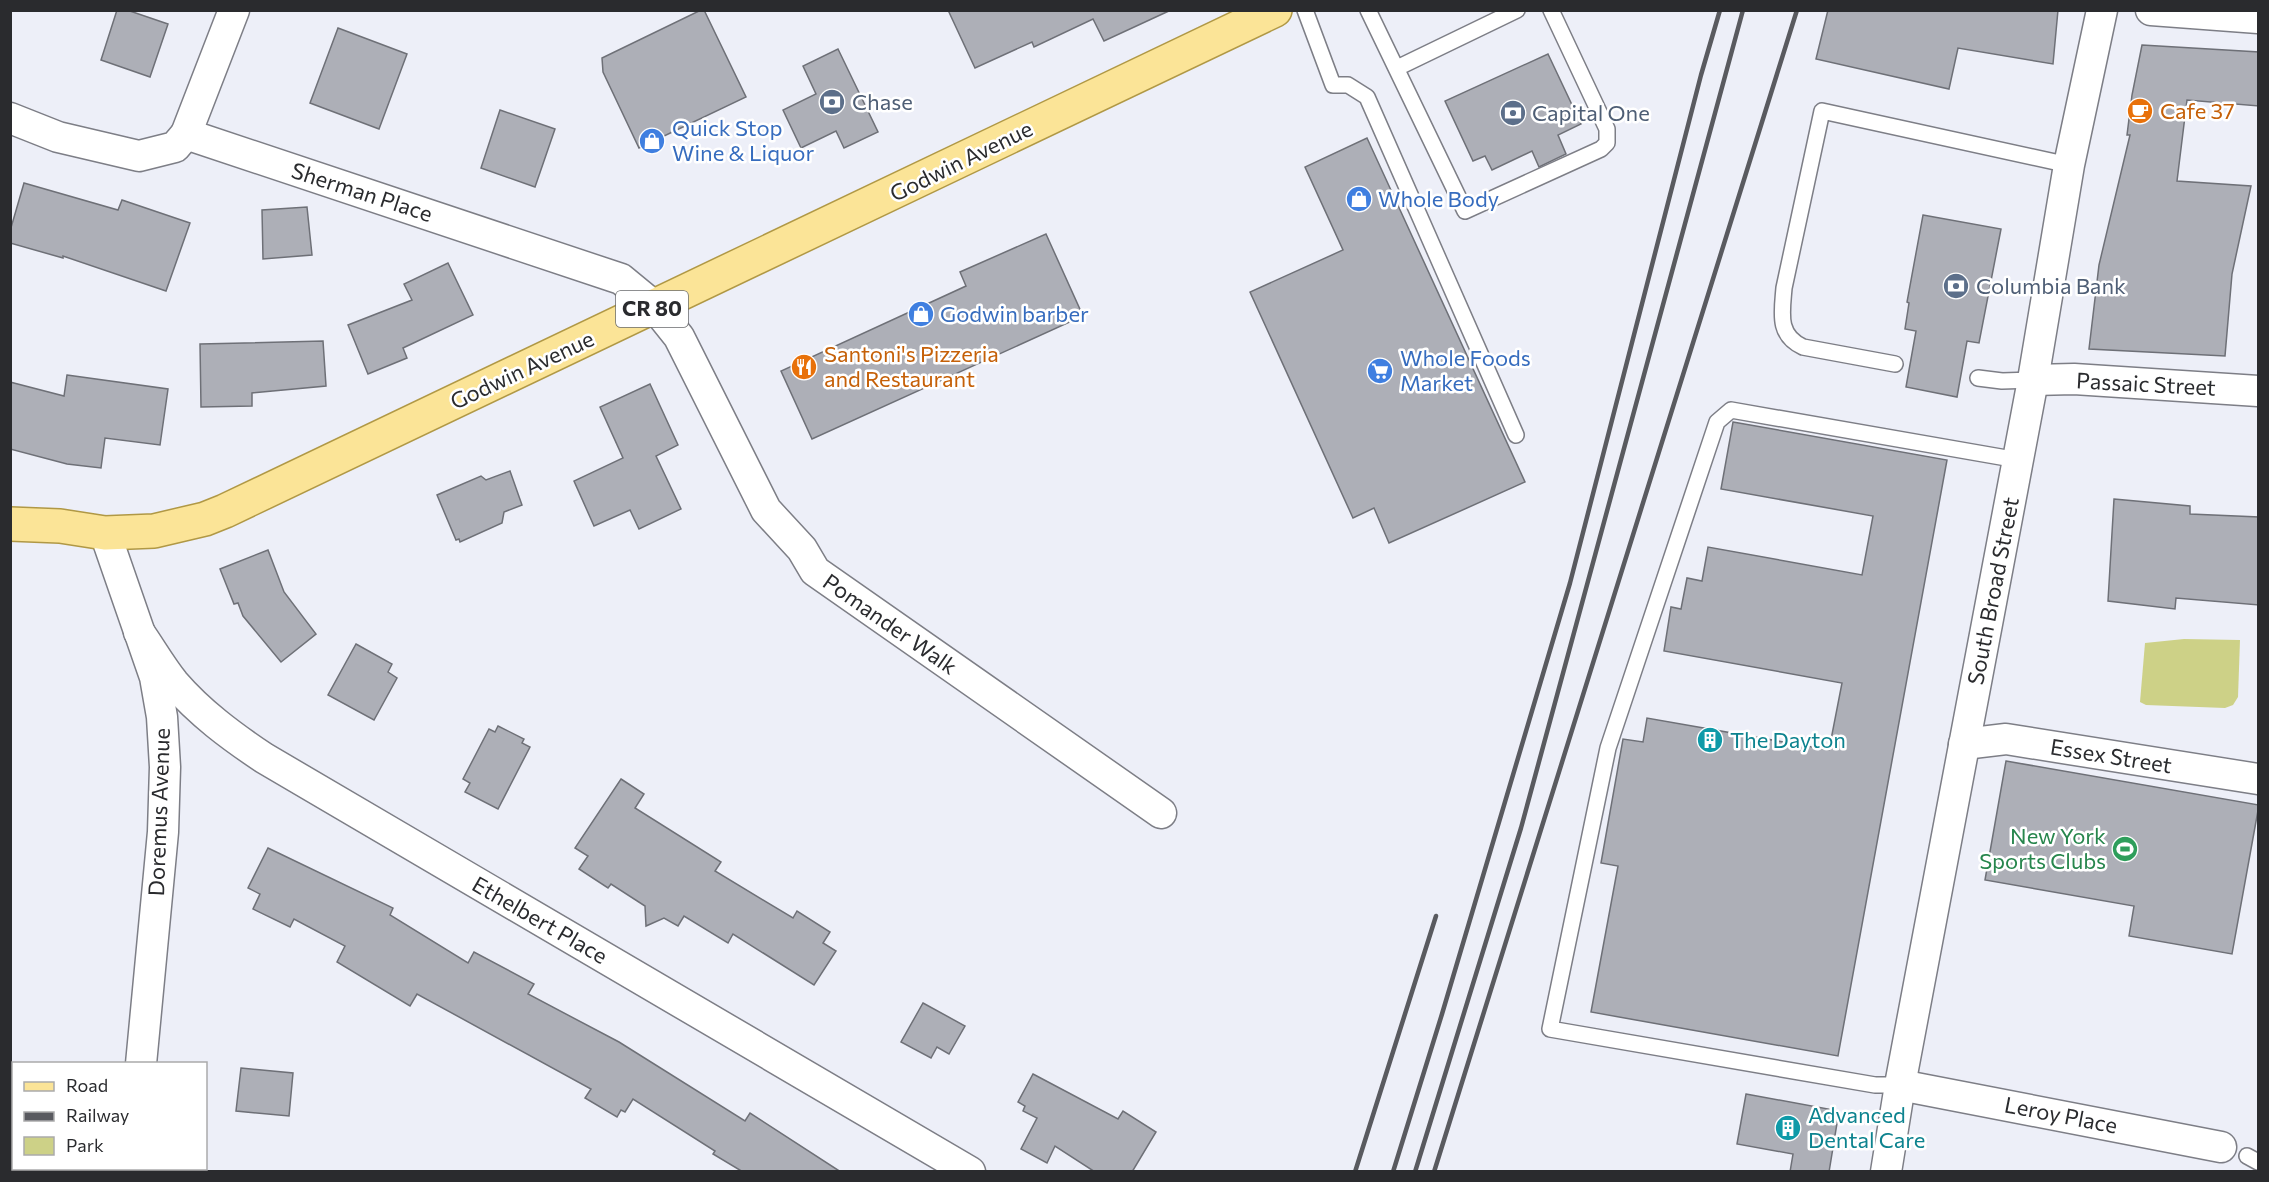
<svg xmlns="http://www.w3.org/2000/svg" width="2269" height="1182" font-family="Commissioner,sans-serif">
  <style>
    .green { fill: #cdd187 }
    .building { fill: #adafb7; stroke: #6e7077; stroke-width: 1.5 }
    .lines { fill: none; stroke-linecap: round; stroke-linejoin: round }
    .lane-casing { stroke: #7d7e86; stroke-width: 18 }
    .street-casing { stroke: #7d7e86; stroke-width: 33 }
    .primary-casing { stroke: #b09845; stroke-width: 36 }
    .lane { stroke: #fff; stroke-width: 15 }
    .street { stroke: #fff; stroke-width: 30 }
    .primary { stroke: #fbe497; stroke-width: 33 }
    .rail { stroke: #595a5f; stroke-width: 4.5 }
    .labels { text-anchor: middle; stroke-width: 5; stroke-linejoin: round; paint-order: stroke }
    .shield { fill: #fff; stroke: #6a6b6d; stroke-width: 1.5 }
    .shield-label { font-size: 21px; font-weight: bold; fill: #2a2b2e }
    .service-label { font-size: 22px; fill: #4e5e75; stroke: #fff; text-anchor: start }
    .food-label { font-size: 22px; fill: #c56008; stroke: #fff; text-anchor: start }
    .shop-label { font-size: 22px; fill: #366cbe; stroke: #fff; text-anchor: start }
    .street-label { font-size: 22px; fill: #2a2b2e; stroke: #fff }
    .culture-label { font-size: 22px; fill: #0d838f; stroke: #fff; text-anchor: start }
    .leisure-label { font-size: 22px; fill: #27864d; stroke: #fff; text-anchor: end }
  </style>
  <rect width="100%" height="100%" fill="#edeff8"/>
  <!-- green -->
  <polygon class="green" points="2184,639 2240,640 2238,697 2233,705 2225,708 2146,705 2140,702 2145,643"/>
  <!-- building -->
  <g class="building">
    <polygon points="117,10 127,10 168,24 150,77 101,60"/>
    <polygon points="701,10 704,10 746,97 639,148 603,72 602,58"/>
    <polygon points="948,10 1171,10 1104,41 1093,19 1034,47 1032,42 975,68"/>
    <polygon points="1828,10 2058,10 2053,64 1958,48 1949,89 1816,59"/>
    <polygon points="338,28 407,54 379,129 310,103"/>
    <polygon points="2142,45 2259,52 2259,106 2187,100 2177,181 2251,186 2232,274 2225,356 2089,349 2099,265 2130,135 2127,135 2132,95"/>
    <polygon points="838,49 878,132 844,148 836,131 801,148 783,110 816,94 803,66"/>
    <polygon points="1548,54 1581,124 1558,135 1566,154 1539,167 1532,151 1492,170 1485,156 1473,161 1445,101"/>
    <polygon points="500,110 555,129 535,187 481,168"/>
    <polygon points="1367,138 1525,482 1389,543 1374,508 1353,518 1250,292 1343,250 1305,167"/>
    <polygon points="24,183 118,210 122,200 190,223 166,291 63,256 63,258 10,243 10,231"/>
    <polygon points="307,207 312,255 263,259 262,210"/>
    <polygon points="1923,215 2001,229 1979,343 1967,341 1957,397 1906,387 1916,331 1905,329 1909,303 1907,302"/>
    <polygon points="1046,234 1083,316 812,439 781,371 966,286 960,272"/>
    <polygon points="448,263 473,315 403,348 407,358 368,374 348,325 412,300 404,284"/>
    <polygon points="323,341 326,386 252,393 252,406 201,407 200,344"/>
    <polygon points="67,375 168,389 160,445 105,438 101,468 67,464 10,449 10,382 64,396"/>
    <polygon points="650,384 678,445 656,456 681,509 639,529 630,510 594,526 574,481 623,458 600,407"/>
    <polygon points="1733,422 1947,460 1838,1056 1591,1012 1618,866 1601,863 1623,739 1643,742 1647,718 1829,750 1842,683 1664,651 1671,607 1681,609 1687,578 1702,581 1708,547 1862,575 1873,516 1721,489"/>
    <polygon points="510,471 522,505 504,512 502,523 460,542 459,539 456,540 437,495 481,476 486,480"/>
    <polygon points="2114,499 2190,506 2190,514 2259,517 2259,605 2176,598 2175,609 2108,601"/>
    <polygon points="268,550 284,592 316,634 281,662 243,616 238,603 234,604 220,569"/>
    <polygon points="356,644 392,664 388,672 397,678 374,720 328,695"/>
    <polygon points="498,726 524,739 522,743 530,747 498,809 465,792 470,783 463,779 489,729 495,732"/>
    <polygon points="2006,761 2259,805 2232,954 2129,936 2134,906 1985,880"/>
    <polygon points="621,779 644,794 635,808 721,862 715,871 793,918 797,911 830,932 823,943 836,951 814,985 733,934 728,943 684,916 678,926 664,918 646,926 645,906 611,884 608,888 579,869 588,856 575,848"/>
    <polygon points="268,848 393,908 390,915 468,963 474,952 534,984 528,994 619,1042 745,1121 750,1113 841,1172 743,1172 713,1154 715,1151 633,1099 625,1112 621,1110 617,1117 585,1098 591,1089 417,994 410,1006 337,962 345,946 294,919 290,927 253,909 260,894 248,888"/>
    <polygon points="923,1003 965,1026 949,1054 937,1047 931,1058 901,1042"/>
    <polygon points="241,1068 293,1073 289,1116 236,1111"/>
    <polygon points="1033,1074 1118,1119 1123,1111 1156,1132 1132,1172 1095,1172 1055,1146 1047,1163 1021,1149 1037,1118 1023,1111 1025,1106 1018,1102"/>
    <polygon points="1746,1094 1839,1111 1829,1172 1790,1172 1793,1154 1737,1144"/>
  </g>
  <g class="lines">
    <!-- lane casing -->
    <g class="lane-casing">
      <g id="lane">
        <polyline points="1305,10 1333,85 1348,85 1367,97 1516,435"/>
        <polyline points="1368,10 1465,211 1601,149 1607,143 1607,129 1551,10"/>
        <polyline points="1397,68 1517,10"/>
        <path d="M1895,364L1803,347C1777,335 1782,313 1784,288L1822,111L2069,165"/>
        <polyline points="1978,378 2002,381 2033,380"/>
        <polyline points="1900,1085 1875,1085 1550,1029 1608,748 1717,422 1731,410 2018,460"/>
        <polyline points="2247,1156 2258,1162"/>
      </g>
    </g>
    <!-- street casing -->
    <g class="street-casing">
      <g id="street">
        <polyline points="234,10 186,134 621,279 655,307 679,337 766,510 802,549 815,571 1161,813"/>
        <polyline points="2151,10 2258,18"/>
        <polyline points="10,118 58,137 139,156 175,147 186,134"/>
        <polyline points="2033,380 2074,379 2258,391"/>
        <polyline points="105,533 155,677 162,717 165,767 163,832 141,1064"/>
        <path d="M139,632C151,649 161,667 174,683C200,713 231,736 264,758L970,1172"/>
        <polyline points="1964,744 2006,739 2258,779"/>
        <polyline points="1900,1085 2221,1147"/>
        <polyline points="130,1172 131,1168"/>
        <polyline points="1886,1172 1900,1085 2033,380 2069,165 2102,10"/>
      </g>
    </g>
    <!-- primary casing -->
    <g class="primary-casing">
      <polyline id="primary" points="10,524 60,526 105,533 154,531 205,519 225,511 1275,10"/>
    </g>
    <!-- lane -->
    <use href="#lane" class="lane"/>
    <!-- street -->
    <use href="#street" class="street"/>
    <!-- primary -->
    <use href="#primary" class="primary"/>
    <!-- rail -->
    <g class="rail">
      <polyline points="1355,1172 1436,916"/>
      <polyline points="1393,1172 1442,1014 1570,583 1701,75 1720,10"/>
      <polyline points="1415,1172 1521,828 1743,10"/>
      <polyline points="1434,1172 1797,10"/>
    </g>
  </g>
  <!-- icons -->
  <defs>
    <g id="bank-disc" transform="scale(1.35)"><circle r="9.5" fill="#5c6f8a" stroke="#fff"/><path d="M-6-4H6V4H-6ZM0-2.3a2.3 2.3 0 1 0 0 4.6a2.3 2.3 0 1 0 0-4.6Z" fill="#fff"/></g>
    <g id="cafe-disc" transform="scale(1.35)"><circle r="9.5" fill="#e8710a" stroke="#fff"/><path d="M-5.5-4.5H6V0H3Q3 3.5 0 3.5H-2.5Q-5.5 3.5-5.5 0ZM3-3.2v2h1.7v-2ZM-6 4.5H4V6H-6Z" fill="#fff"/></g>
    <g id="shop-disc" transform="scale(1.35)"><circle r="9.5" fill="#3f7fe0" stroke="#fff"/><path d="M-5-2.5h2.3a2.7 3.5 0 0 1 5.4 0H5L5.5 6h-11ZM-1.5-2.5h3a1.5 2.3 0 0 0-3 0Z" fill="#fff"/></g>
    <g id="restaurant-disc" transform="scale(1.35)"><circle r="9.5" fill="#e8710a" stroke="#fff"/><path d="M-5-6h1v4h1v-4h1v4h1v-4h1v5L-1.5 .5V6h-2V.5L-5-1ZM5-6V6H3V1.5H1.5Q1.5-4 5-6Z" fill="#fff"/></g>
    <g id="supermarket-disc" transform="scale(1.35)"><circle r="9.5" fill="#3f7fe0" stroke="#fff"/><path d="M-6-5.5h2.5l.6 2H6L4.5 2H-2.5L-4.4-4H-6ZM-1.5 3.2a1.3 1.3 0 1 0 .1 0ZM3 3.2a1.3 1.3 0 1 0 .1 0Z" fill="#fff"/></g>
    <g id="building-disc" transform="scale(1.35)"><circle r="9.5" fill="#0f9aa8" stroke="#fff"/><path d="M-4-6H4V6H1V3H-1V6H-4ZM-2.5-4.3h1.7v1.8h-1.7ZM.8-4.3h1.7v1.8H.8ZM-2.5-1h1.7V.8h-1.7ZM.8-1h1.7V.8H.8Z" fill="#fff"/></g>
    <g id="stadium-disc" transform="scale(1.35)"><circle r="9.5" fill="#2e9e5b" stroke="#fff"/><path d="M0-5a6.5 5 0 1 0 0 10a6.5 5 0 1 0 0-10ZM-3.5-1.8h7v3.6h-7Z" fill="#fff"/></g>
  </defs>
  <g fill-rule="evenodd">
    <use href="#bank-disc" x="832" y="102"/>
    <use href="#cafe-disc" x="2140" y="111"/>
    <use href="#bank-disc" x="1513" y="113"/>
    <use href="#shop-disc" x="652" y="141"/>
    <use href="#shop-disc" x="1359" y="199"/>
    <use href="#bank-disc" x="1956" y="286"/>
    <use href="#shop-disc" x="921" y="314"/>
    <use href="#restaurant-disc" x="804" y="367"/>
    <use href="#supermarket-disc" x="1380" y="371"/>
    <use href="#building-disc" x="1710" y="740"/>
    <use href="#stadium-disc" x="2125" y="849"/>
    <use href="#building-disc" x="1788" y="1128"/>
  </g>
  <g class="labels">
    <!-- shield labels -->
    <rect class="shield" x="616" y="291" width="72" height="36" rx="4.5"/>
    <g class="shield-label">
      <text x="652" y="316">CR 80</text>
    </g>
    <!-- service labels -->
    <g class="service-label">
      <text x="852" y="110">Chase</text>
      <text x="1532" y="121">Capital One</text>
      <text x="1976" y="294">Columbia Bank</text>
    </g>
    <!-- food labels -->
    <g class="food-label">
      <text x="2160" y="119">Cafe 37</text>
      <text x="824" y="362">Santoni's Pizzeria<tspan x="824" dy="25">and Restaurant</tspan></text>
    </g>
    <!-- shop labels -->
    <g class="shop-label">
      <text x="672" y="136">Quick Stop<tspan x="672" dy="25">Wine &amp; Liquor</tspan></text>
      <text x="1378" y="207">Whole Body</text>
      <text x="940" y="322">Godwin barber</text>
      <text x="1400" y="366">Whole Foods<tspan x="1400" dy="25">Market</tspan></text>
    </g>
    <!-- street labels -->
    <g class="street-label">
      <text transform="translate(961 161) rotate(-26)" y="8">Godwin Avenue</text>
      <text transform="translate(362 192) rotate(18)" y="8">Sherman Place</text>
      <text transform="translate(522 370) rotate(-25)" y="8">Godwin Avenue</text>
      <text transform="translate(2146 384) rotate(3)" y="8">Passaic Street</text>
      <text transform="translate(1993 591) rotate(-79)" y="8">South Broad Street</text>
      <text transform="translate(890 624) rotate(35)" y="8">Pomander Walk</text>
      <text transform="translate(2111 756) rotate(9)" y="8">Essex Street</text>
      <text transform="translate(159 812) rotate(-88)" y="8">Doremus Avenue</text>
      <text transform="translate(540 920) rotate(30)" y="8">Ethelbert Place</text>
      <text transform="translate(2061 1115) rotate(11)" y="8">Leroy Place</text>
    </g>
    <!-- culture labels -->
    <g class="culture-label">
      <text x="1730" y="748">The Dayton</text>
      <text x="1808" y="1123">Advanced<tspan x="1808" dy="25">Dental Care</tspan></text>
    </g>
    <!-- leisure labels -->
    <g class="leisure-label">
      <text x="2106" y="844">New York<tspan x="2106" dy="25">Sports Clubs</tspan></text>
    </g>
  </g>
  <!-- border -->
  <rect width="2269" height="1182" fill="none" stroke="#2a2b2e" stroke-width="24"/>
  <!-- legend -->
  <rect x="12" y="1062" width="195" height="108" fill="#ffffff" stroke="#aaaaab" stroke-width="1.5"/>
  <rect x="24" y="1082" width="30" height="9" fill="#fbe497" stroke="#aaaaab" stroke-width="1.5"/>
  <text x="66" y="1092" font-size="18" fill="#2a2b2e">Road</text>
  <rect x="24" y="1112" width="30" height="9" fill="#595a5f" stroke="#aaaaab" stroke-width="1.5"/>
  <text x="66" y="1122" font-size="18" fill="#2a2b2e">Railway</text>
  <rect x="24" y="1137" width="30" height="18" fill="#cdd187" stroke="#aaaaab" stroke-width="1.5"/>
  <text x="66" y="1152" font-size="18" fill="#2a2b2e">Park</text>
</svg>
